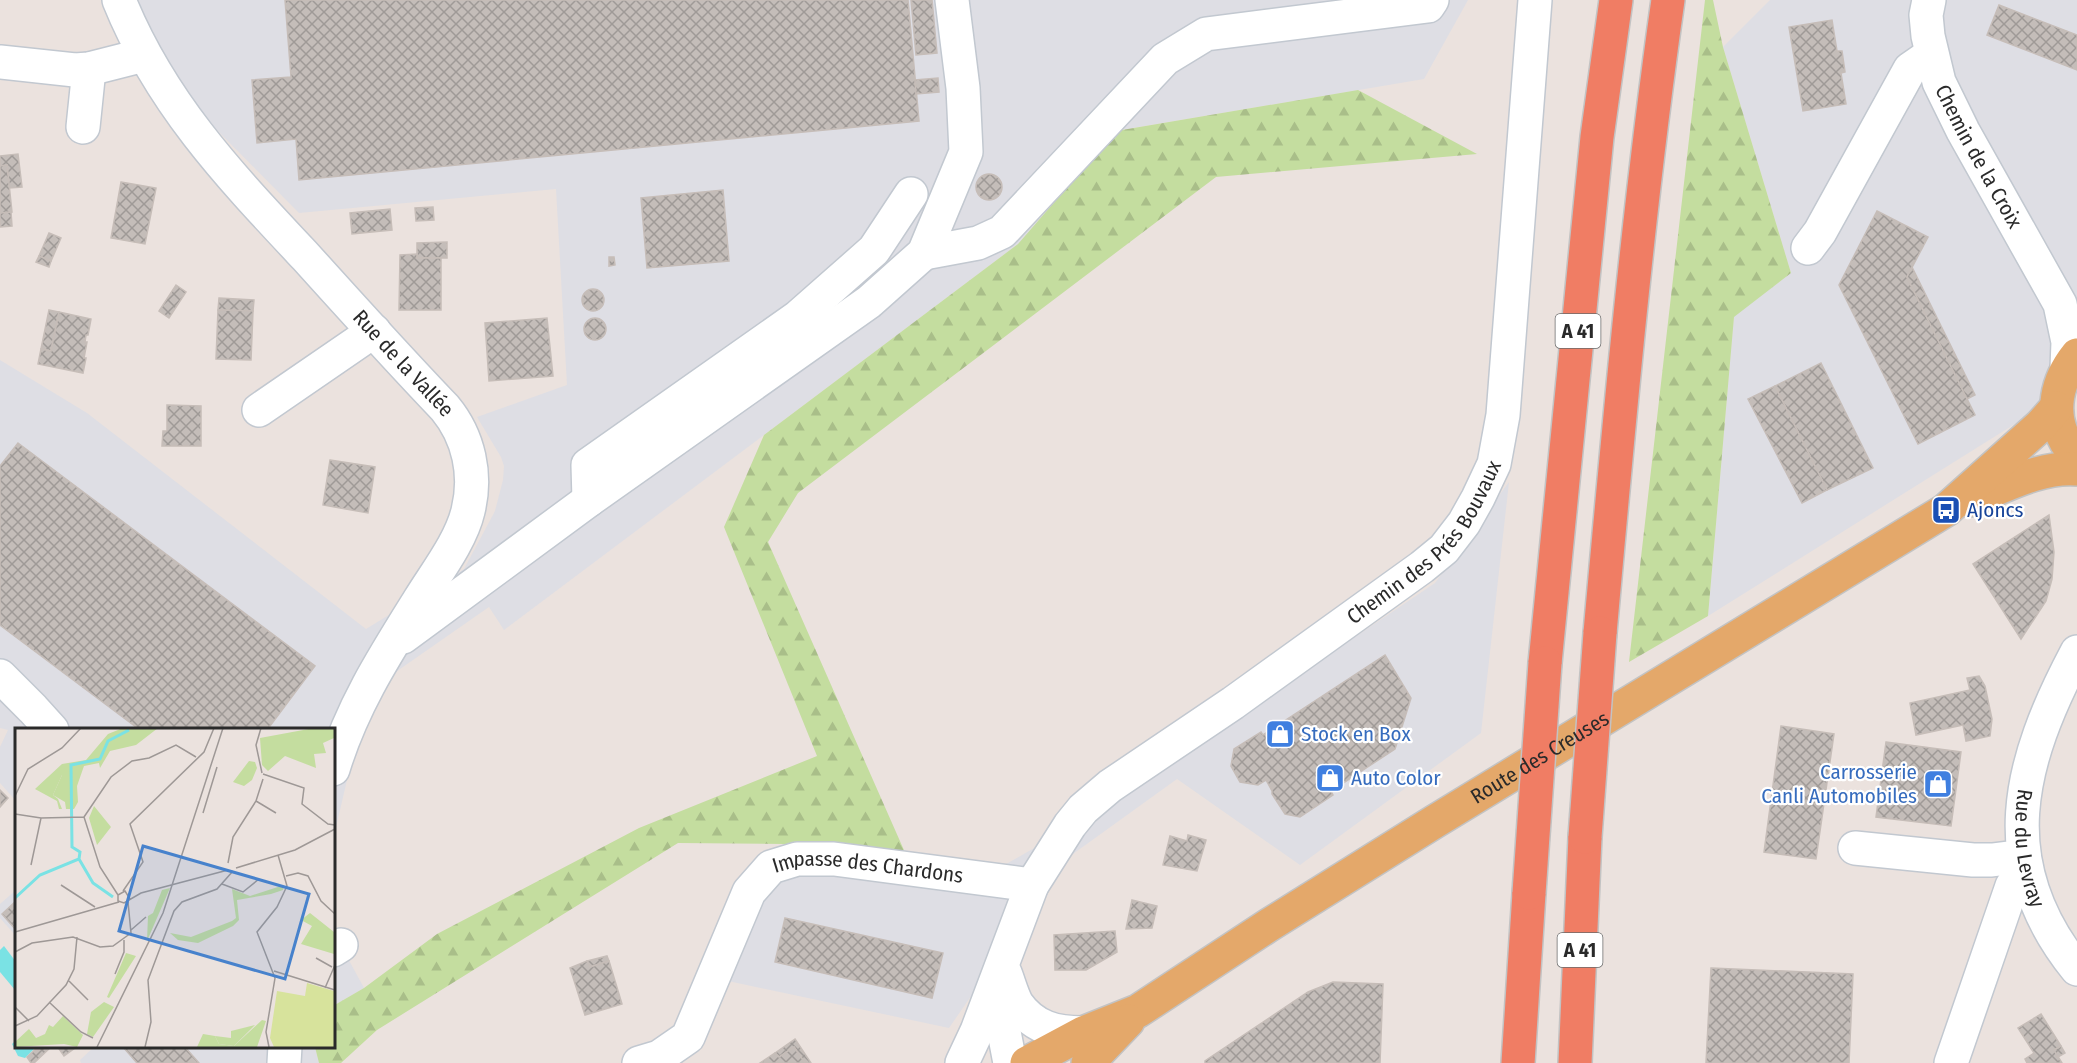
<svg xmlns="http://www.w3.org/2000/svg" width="2077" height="1063" font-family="'Fira Sans Condensed',sans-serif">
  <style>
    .industrial { fill: #dedee4 }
    .forest { fill: url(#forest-firs) }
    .water { fill: #7ae2e4 }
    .building { fill: url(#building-cross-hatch); stroke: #c6bdb8; stroke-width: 1.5 }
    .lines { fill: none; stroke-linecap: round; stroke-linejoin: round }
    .minor-casing { stroke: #c2c8d0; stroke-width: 36 }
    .major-casing { stroke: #c3c3c3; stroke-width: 36 }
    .highway-casing { stroke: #c3c3c3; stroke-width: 36 }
    .minor { stroke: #fff; stroke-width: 33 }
    .major { stroke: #e4a86a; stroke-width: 33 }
    .highway { stroke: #f07d64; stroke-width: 33 }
    .highway-bridge-casing { stroke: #c3c3c3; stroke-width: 36; stroke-linecap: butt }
    .highway-bridge { stroke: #f07d64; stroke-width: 33 }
    .labels { text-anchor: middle; stroke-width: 4.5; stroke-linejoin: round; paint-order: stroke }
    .shield { fill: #fff; stroke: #6a6a6a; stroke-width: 1.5 }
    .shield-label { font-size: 20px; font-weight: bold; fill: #2a2a2a }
    .street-label { font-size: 21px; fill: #2a2a2a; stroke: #fff }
    .transit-label { font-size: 21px; fill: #164399; stroke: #fff; text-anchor: start }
    .shop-label { font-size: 21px; fill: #366cbe; stroke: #fff; text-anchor: start }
    .inset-river { fill: none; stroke: #7ae2e4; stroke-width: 3 }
    .inset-road { fill: none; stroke: #9e9896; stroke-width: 1.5 }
    .view { fill: #4782cc; fill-opacity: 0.15; stroke: #4782cc; stroke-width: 3 }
    .inset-edge { fill: none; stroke: #2a2a2a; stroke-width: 3 }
  </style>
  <defs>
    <pattern id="forest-firs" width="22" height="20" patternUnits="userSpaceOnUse" patternTransform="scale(1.5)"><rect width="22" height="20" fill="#c4dd9f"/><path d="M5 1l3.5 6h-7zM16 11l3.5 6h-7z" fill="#a9be89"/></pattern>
    <pattern id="building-cross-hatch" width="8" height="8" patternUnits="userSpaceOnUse" patternTransform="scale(1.5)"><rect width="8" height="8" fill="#c4bdb9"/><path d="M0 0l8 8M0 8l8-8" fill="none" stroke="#9f9a97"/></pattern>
  </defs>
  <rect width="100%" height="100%" fill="#ebe2de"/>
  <!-- industrial -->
  <g class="industrial">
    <polygon points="136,0 1468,0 1424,79 1115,131 1018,244 764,435 504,630 489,607 390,676 351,763 333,840 333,730 16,730 16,801 0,783 0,747 8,730 0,728 0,360 87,413 366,629 464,569 495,511 503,480 504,466 501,457 477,417 567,385 556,189 299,213 203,116 151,34"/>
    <polygon points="1770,0 2077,0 2077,385 1708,616 1734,316 1791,273 1723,47"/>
    <polygon points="1509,482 1481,733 1300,865 1177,779 1066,859 949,1028 728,981 785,844 1001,867 1090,816 1435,583"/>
    <polygon points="16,890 16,936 0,918 0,904"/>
    <polygon points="333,931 364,988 333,1006"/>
    <polygon points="315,1046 319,1063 81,1063 80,1060 94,1047"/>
  </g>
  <!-- forest -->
  <g class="forest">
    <polygon points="1705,0 1713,0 1723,47 1791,273 1734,317 1708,616 1629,662"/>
    <polygon points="1358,90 1477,154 1216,177 798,493 768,542 907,857 785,844 678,843 377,1030 341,1063 319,1063 315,1047 333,1046 333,1006 364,988 437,934 639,828 817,756 724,527 764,435 1018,244 1116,131"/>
  </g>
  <!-- water -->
  <g class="water">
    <polygon points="4,946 16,962 15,990 0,972 0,950"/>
    <polygon points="16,1040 16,1046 36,1047 25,1058 18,1056 12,1044"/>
  </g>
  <!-- building -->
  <g class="building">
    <polygon points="285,0 908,0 919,121 299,180 296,139 257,143 252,80 291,77"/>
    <polygon points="911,0 932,0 937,53 916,55"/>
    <polygon points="1999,5 2077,35 2077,70 1987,35"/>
    <polygon points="1832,20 1837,51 1842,51 1845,72 1841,73 1846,104 1803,111 1789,27"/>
    <polygon points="938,78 939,92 916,94 915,80"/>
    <polygon points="18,154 22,187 9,188 7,165 0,166 0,156"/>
    <polygon points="7,165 12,212 0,213 0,166"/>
    <circle cx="989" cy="187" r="13"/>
    <polygon points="121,182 156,188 145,244 111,238"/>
    <polygon points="723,190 729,261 647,268 641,198"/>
    <polygon points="433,207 434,220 416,221 415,208"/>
    <polygon points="390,209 392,230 352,234 350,213"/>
    <polygon points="1877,211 1928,237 1907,277 1975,415 1918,444 1839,285"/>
    <polygon points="11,212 12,226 0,227 0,213"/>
    <polygon points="49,233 61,238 51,261 39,256"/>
    <polygon points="447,242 447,258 417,258 417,243"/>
    <polygon points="417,254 417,258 441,258 441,310 399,310 400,255"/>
    <polygon points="39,256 51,261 49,267 36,262"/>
    <polygon points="609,257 614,257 615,265 609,266"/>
    <polygon points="1912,267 1975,395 1967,399 1907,277"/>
    <polygon points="176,285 186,292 169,318 159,311"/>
    <circle cx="593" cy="300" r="11"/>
    <polygon points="219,298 254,300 253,311 218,310"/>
    <polygon points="49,310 59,312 51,351 41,349"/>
    <polygon points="218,310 253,311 251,360 216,359"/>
    <polygon points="59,312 91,319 88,335 86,335 85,342 87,342 84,358 86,358 83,373 38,364 41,349 51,351"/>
    <circle cx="595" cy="329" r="11"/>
    <polygon points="547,318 553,376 489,381 485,323"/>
    <polygon points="1821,363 1873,468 1827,490 1775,386"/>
    <polygon points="1775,386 1827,490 1802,503 1748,399"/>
    <polygon points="167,405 201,406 201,446 162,446 163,431 167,431"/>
    <polygon points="18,443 315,666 267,730 140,730 0,625 0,466"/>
    <polygon points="330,460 375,467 368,513 323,505"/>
    <polygon points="2049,515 2054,552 2052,579 2046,601 2021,639 1973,564"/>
    <polygon points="1385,655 1411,698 1395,749 1331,791 1333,795 1300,817 1285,814 1272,794 1272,791 1266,780 1258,785 1240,782 1231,766 1234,749 1261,732 1263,735"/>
    <polygon points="1979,676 1985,686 1992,719 1990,736 1966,741 1963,725 1916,735 1910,703 1970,690 1967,678"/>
    <polygon points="1781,726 1834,734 1816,859 1764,852"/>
    <polygon points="1886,742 1961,752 1951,826 1876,817"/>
    <polygon points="0,790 8,798 0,807"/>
    <polygon points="1188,835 1206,840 1197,871 1163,865 1170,836 1187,841"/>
    <polygon points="1132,900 1157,906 1152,928 1126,929"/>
    <polygon points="16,901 16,930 2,914"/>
    <polygon points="785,918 943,953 932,998 775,962"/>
    <polygon points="1115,931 1117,952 1086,970 1055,970 1054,935"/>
    <polygon points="607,956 609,961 590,967 587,961"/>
    <polygon points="587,961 590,967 609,961 622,1004 585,1015 570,968"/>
    <polygon points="1711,968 1853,974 1849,1063 1706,1063"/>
    <polygon points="1333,982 1383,984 1380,1063 1205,1063 1205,1061 1308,992"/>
    <polygon points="2041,1014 2061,1046 2054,1050 2062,1063 2027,1063 2025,1059 2034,1053 2018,1028"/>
    <polygon points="795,1039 811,1063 805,1063 794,1047 779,1057 775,1053"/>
    <polygon points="39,1046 52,1046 34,1063 31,1063 27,1057"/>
    <polygon points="57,1046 74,1046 75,1048 64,1056"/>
    <polygon points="184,1046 199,1063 137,1063 123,1047"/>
    <polygon points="2061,1046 2065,1053 2058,1057 2054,1050"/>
    <polygon points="794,1047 805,1063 760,1063 775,1053 779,1057"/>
  </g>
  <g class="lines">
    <!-- minor casing -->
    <g class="minor-casing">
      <g id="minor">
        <path id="s1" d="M119,0C161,104 231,177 306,257C352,308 398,359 445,408C469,437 477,475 468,511C461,541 436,573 420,599C385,655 352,706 333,769"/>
        <path id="s2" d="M1929,0L1926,15L1928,36L1939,82L1963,131L2060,304L2068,342L2067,368"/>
        <polyline points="0,62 75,70 89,69 144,55"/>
        <polyline points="83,127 89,69"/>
        <polyline points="1808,248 1820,232 1910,69 1923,60 1932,57"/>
        <polyline points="924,253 978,243 1002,232 1165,59 1206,34 1428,6 1432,0"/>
        <polyline points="259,410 374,331"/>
        <polyline points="589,500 588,465 798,317 874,250 911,194"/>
        <polyline points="403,637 589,500 869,302 924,253 966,152 963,88 952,0"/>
        <path id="s3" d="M2077,652C2018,763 1991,863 2077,969"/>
        <polyline points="0,676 33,709 52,730"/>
        <polyline points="1855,848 1973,860 1992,860 2024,856"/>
        <polyline points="333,950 341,945"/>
        <path d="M1005,973C1009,983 1012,995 1017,1004C1034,1028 1056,1033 1083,1033"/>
        <polyline points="1004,981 1000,1011 1010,1063"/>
        <polyline points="284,1063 285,1046"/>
        <path id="s4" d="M639,1063L659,1057L688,1037L749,892L771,867L797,859H834L1032,885"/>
        <path id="s5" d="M962,1063L977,1031L1032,885L1070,825L1083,809L1110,786L1233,703L1422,567L1444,549L1464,523L1478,498L1494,464L1503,415L1535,0"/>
        <polyline points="1951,1063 2012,886 2019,876 2026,872"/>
      </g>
    </g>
    <!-- major casing -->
    <g class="major-casing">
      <g id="major">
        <path d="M2077,355C2057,380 2049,413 2066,442C2070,447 2072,453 2077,457"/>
        <path d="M1970,500C2003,487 2040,466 2077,469"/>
        <path id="s6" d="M1027,1063L1083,1033L1138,1011L1269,925L1434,822L1946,510L2041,425L2056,408"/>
        <polyline points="1088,1063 1128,1021"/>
      </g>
    </g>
    <!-- highway casing -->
    <g class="highway-casing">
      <g id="highway">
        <path d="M1600,633C1619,422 1638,210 1668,0"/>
        <polyline points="1545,663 1597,137 1616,0"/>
        <polyline points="1518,1063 1529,893"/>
        <polyline points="1575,1063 1585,837"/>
      </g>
    </g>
    <!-- minor -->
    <use href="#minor" class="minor"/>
    <!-- major -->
    <use href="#major" class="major"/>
    <!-- highway -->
    <use href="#highway" class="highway"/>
    <!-- highway-bridge casing -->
    <g class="highway-bridge-casing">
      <g id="highway-bridge">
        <polyline points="1585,837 1600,633"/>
        <polyline points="1529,893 1545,663"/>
      </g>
    </g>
    <!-- highway-bridge -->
    <use href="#highway-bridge" class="highway-bridge"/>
  </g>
  <!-- icons -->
  <defs>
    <g id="bus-square" transform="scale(1.5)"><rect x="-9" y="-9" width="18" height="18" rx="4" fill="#1a4fb4" stroke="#fff"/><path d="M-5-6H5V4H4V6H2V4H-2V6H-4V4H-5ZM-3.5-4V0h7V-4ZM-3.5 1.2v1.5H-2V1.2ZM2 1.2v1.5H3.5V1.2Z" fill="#fff"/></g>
    <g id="shop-square" transform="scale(1.5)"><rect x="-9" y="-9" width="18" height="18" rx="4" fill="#3f7fe0" stroke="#fff"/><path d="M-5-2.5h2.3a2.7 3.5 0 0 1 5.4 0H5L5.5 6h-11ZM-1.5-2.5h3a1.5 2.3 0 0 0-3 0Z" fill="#fff"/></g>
  </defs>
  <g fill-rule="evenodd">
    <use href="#bus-square" x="1946" y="510"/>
    <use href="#shop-square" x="1280" y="734"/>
    <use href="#shop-square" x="1330" y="778"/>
    <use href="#shop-square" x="1938" y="784"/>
  </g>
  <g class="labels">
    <!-- shield labels -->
    <g class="shield">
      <rect x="1555.5" y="314" width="45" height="34" rx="4.5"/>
      <rect x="1557.5" y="933" width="45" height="34" rx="4.5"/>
    </g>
    <g class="shield-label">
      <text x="1578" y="338">A 41</text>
      <text x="1580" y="957">A 41</text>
    </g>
    <!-- street labels -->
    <g class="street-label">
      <text dy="7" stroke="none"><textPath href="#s2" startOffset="168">Chemin de la Croix</textPath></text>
      <text dy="7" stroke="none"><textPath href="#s1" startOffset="464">Rue de la Vallée</textPath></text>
      <text dy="7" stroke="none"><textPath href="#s5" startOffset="720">Chemin des Prés Bouvaux</textPath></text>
      <text dy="7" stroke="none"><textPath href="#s6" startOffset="598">Route des Creuses</textPath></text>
      <text dy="7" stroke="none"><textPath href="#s3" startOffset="207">Rue du Levray</textPath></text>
      <text dy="7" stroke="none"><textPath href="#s4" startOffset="345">Impasse des Chardons</textPath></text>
    </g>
    <!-- transit labels -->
    <g class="transit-label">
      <text x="1967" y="517">Ajoncs</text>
    </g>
    <!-- shop labels -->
    <g class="shop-label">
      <text x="1301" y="741">Stock en Box</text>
      <text x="1917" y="779" text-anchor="end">Carrosserie<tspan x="1917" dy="24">Canli Automobiles</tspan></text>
      <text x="1351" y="785">Auto Color</text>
    </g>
  </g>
  <!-- overview -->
  <g transform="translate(15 728)">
    <rect width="320" height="320" fill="#ebe2de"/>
    <path d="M79,78L96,99L82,117L74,90ZM48,288L68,307L62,319L49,316L0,319V314L14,301L21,310L30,306L34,297L38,299ZM240,297L219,318L204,316L200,308L216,310V303Z" fill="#c4dd9f"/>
    <path d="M108,0H143L121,17L95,23L85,40L84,35L69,38L62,58L63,74L59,81H51L50,74L38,67L47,47V36L71,32L93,6ZM299,0H319V10L308,15L311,25L299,26L301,40L270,28L253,43L247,37L245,10ZM234,33L240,34L242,40L237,52L229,58L218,54ZM269,157L268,162L256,166L222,172L224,192L218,198L183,215L163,212L155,205L176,209L217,193L221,190L217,161L235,168ZM155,160L132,213L133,188L138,185L147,162ZM111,225L121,228L94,270L92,269ZM247,292L251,293L242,319H182L188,306L200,308L204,316L219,318Z" fill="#c4dd9f"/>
    <path d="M47,36V47L38,67L43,71L47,81H44L42,73L20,61Z" fill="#c4dd9f"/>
    <path d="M295,185L319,204V226L286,216L297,198L286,192Z" fill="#c4dd9f"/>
    <path d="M89,274L99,279L78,309L72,306L76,284Z" fill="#c4dd9f"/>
    <path d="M292,255L319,263V319H259L255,310L262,263L290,268Z" fill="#d7e39c"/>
    <path class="inset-river" d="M64,131L78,155L98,169M0,170L25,147L64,131L65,124L57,119L56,37L85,31L93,13L114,2"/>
    <path class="inset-road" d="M92,0H114M246,0L241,17L247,45M248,46L289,60L287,76L313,96L320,97M0,68L13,41L47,20L66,0M241,73L261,85M188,85L202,39M0,86L26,90L69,89L85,139L103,167M69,89L96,49L117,33L134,30L161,17L181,29M213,135L218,109L241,73L248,51M16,137L26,90M221,140L280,122L320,101M271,148L283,145L293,148L306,173L320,186M207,156L228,164L244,151M46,157L80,179M108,163L128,134L115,96L189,24L199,0M115,171L110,163L103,167V173L109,175L126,165L213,142M116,202L131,189M0,204L104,174M0,224L17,215L58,209L85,219L98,218L116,205L113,174M301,230L317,239M259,243L320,262M100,246L109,224V212M54,253L73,272M310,260L320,237M34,274L66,304L78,310M0,279L14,293M0,298L22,288L51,257L59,241L62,209M82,319L148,185L208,0M130,319L136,294L133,252L159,183L167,174L202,161L218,143M254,319L251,304L260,250L242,204L262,179L272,158L263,127"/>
    <path class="view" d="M128,118L294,166L270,251L104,203Z"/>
    <rect width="320" height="320" class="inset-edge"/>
  </g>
</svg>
